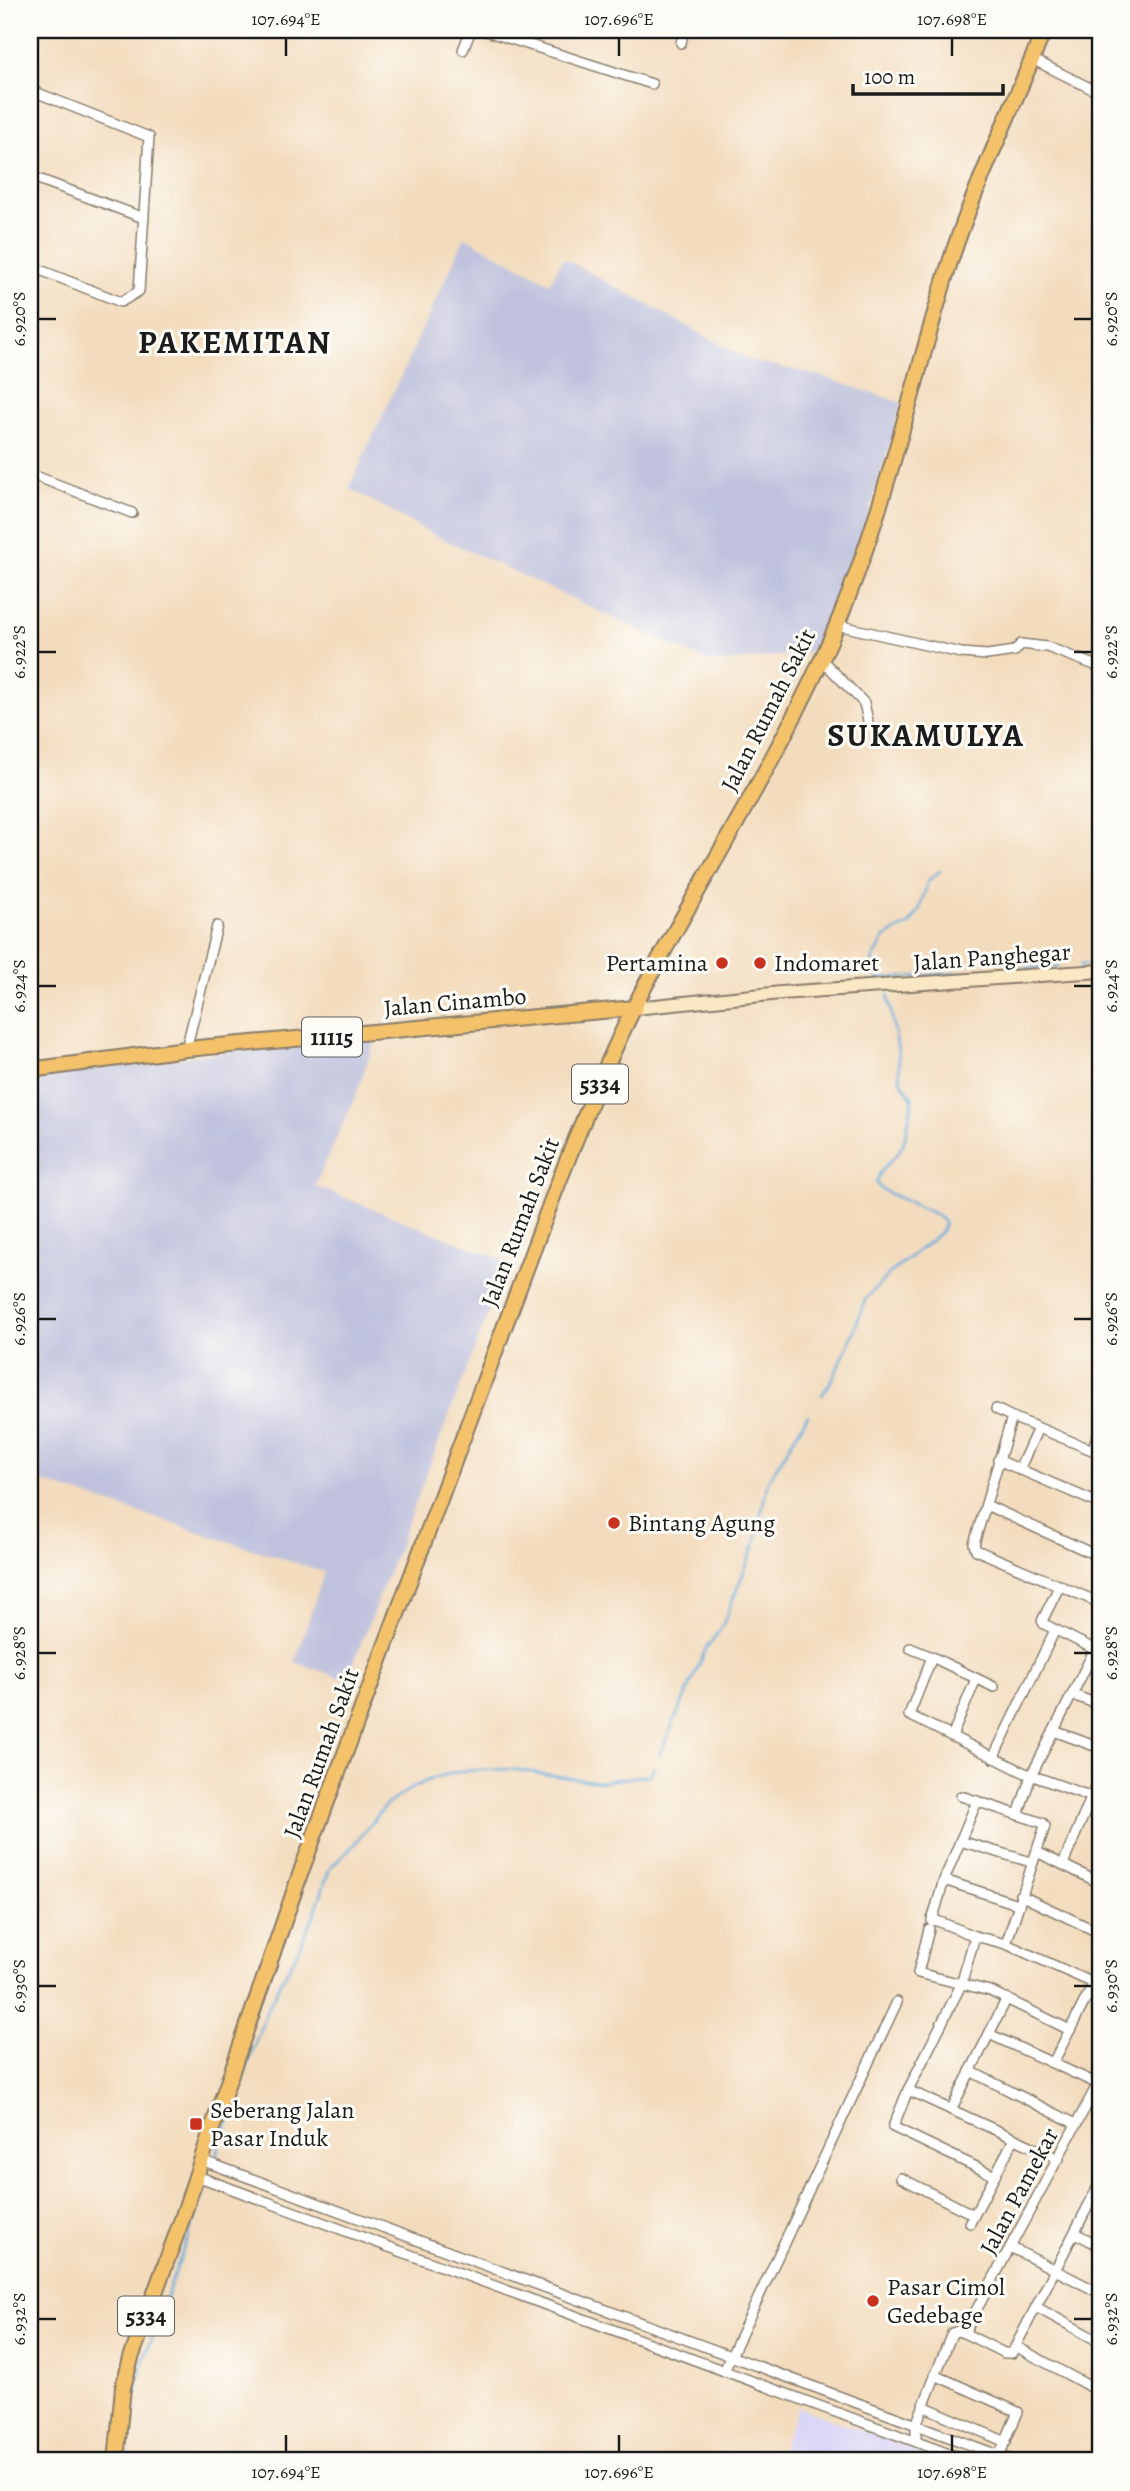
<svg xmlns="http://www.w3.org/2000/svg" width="1130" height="2491" font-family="Alegreya,serif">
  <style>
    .built { fill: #dad6f7 }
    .industrial { fill: #c0c2dd }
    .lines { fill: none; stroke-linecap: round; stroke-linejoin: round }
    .stream { stroke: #65aadb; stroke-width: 2.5 }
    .street-casing { stroke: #887c6c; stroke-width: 12 }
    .secondary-casing { stroke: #887c6c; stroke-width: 16 }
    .primary-casing { stroke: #887c6c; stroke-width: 18 }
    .street { stroke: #fff; stroke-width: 9 }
    .secondary { stroke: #fae7c3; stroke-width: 12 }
    .primary { stroke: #f3c26a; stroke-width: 14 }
    .ticks { fill: none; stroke: #1c1c1c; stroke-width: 2.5 }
    .poi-dot { fill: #c8321e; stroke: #fdfcf7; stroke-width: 2.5 }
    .labels { text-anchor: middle; stroke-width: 6; stroke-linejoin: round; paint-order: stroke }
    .shield { fill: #fdfcf7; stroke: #605f5e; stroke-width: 2 }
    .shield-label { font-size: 23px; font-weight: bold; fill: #1c1c1c }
    .street-label { font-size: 24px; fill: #1c1c1c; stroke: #fdfcf7 }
    .poi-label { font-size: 24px; fill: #1c1c1c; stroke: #fdfcf7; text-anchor: start }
    .district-label { font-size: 32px; font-weight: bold; letter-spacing: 2px; fill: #1c1c1c; stroke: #fdfcf7 }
    .neatline { fill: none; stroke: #1c1c1c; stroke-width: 2.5 }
    .ticks-label { font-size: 18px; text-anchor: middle; fill: #1c1c1c }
  </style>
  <rect width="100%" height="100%" fill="#fdfcf7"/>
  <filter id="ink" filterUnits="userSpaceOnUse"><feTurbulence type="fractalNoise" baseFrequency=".0143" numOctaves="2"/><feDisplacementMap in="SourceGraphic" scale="14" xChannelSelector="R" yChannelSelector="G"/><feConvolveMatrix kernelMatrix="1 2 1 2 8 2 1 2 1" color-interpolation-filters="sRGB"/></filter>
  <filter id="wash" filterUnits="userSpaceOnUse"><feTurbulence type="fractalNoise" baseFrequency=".00686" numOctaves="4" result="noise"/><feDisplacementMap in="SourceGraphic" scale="28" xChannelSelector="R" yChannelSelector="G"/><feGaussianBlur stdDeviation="1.57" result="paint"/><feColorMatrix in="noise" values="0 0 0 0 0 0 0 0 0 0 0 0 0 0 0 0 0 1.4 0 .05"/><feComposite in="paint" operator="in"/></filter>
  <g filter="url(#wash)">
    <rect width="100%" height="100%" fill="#f3dcbd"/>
    <!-- built -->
    <polygon class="built" points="798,2407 923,2453 948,2461 777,2461"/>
    <!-- industrial -->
    <g class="industrial">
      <polygon points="465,237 550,283 563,258 751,361 817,375 902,403 864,529 834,606 810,652 728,662 711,662 700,658 428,532 349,488"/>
      <polygon points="378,1032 355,1097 315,1186 508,1262 347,1680 295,1662 324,1572 30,1478 30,1078"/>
    </g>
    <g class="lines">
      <!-- stream -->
      <g class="stream">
        <polyline points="1080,965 1100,964"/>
        <polyline points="878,978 872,961 885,937 910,924 919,911 928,881 940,871"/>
        <polyline points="879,979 1059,966"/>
        <path d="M822,1395L832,1380L851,1339L865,1300L888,1275L941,1232L945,1223L937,1215L882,1190L876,1183C881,1165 894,1162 902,1146C908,1133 909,1114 913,1100L900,1079L898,1051L888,995"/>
        <polyline points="659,1756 706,1649 722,1627 741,1579 755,1544 768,1481 808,1415"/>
        <polyline points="214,2161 266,2012 278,1987 292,1963 314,1915 330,1868 351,1848 386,1805 410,1789 433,1778 462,1771 510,1769 598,1782 650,1775 654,1767"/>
        <polyline points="126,2461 124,2455 129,2418 143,2361 207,2184"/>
      </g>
    </g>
  </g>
  <g filter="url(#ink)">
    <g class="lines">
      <!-- street casing -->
      <g class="street-casing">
        <g id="street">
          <polyline points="483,30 652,84"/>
          <polyline points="681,43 684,30"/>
          <polyline points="463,50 471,30"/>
          <polyline points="1032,59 1100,93"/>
          <polyline points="30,90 149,137 139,291 121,302 30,266"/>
          <polyline points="30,176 144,218"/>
          <polyline points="30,474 132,513"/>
          <polyline points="837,625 961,653 987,655 1015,651 1021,644 1047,647 1100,667"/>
          <polyline points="822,660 864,703 868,721"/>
          <polyline points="186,1049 217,926"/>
          <polyline points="996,1409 1012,1417"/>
          <polyline points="1100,1429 1092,1450 1012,1417 974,1544 976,1550 1100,1603"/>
          <polyline points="998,1460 1100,1504"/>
          <polyline points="1019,1470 1038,1428"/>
          <polyline points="986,1505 1100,1557"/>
          <polyline points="1060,1585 1042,1621 1044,1624 1100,1652"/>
          <polyline points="910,1648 932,1657"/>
          <polyline points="994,1687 932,1657 909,1715 1025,1773 1092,1797"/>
          <polyline points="1073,1695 1100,1705"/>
          <polyline points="1054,1731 1100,1748"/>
          <polyline points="952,1736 976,1679"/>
          <polyline points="993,1758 1055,1630"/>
          <polyline points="961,1796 1043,1823 1045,1826 1006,1944"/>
          <polyline points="1018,1815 1031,1776 1095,1649"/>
          <polyline points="960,1841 1031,1862"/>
          <polyline points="1037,1852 1100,1883"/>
          <polyline points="1063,1864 1100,1777"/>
          <polyline points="944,1880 1017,1904"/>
          <polyline points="1020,1895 1100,1933"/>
          <polyline points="932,1919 975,1936 1006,1944 1100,1986"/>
          <polyline points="932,1921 944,1880 977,1801"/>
          <polyline points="929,1929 918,1973 990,1991 1070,2030"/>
          <polyline points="975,1936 961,1985 908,2090 893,2127 995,2176"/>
          <polyline points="989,2034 1098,2084"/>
          <polyline points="1053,2063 1094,1983"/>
          <polyline points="970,2071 1076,2124"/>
          <polyline points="908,2090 1059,2159"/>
          <polyline points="951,2110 1007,1998"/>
          <polyline points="201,2160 1014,2461"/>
          <polyline points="197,2176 968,2461"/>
          <polyline points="901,2178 974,2215"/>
          <polyline points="970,2223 1014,2139"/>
          <polyline points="1075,2233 1100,2246"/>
          <polyline points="1012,2248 1100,2293"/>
          <polyline points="1036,2307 1100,2342"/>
          <polyline points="964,2333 1004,2353 1012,2353 1100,2183"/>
          <polyline points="1017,2347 1100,2392"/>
          <polyline points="724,2371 897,2002"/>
          <polyline points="935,2375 1018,2412 999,2456"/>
          <polyline points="923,2406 1006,2442"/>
          <polyline points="916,2441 916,2425 952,2333 958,2331 964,2333 1100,2080"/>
        </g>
      </g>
      <!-- secondary casing -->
      <g class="secondary-casing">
        <polyline id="secondary" points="635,1008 781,993 1100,971"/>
      </g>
      <!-- primary casing -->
      <g class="primary-casing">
        <g id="primary">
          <polyline points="30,1070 186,1049 635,1008"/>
          <path d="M116,2461L123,2387L131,2358L182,2219L208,2140L303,1866L554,1194C584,1117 616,1039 655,967C711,865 773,765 822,659C878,537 907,406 945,278C971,192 1011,113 1044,30"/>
        </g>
      </g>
      <!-- street -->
      <use href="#street" class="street"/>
      <!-- secondary -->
      <use href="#secondary" class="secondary"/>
      <!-- primary -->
      <use href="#primary" class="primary"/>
    </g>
  </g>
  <!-- ticks -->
  <path class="ticks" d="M286,38V56M619,38V56M952,38V56M38,319H56M1074,319H1092M38,652H56M1074,652H1092M38,986H56M1074,986H1092M38,1319H56M1074,1319H1092M38,1653H56M1074,1653H1092M38,1986H56M1074,1986H1092M38,2319H56M1074,2319H1092M286,2435V2452M619,2435V2452M952,2435V2452"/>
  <!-- markers -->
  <g class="poi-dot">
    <circle cx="722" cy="963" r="7"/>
    <circle cx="760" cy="963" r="7"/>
    <circle cx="614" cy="1523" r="7"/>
    <rect x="189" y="2117" width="14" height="14" rx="3.5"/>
    <circle cx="873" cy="2301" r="7"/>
  </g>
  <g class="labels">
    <!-- shield labels -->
    <g class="shield">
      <rect x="302" y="1017.5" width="60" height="39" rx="5"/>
      <rect x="572" y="1064.5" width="56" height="39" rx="5"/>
      <rect x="118" y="2296.5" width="56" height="39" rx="5"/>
    </g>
    <g class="shield-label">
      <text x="332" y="1045">11115</text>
      <text x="600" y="1092">5334</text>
      <text x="146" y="2324">5334</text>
    </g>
    <!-- street labels -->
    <g class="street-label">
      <text transform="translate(768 710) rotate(-63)" y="8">Jalan Rumah Sakit</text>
      <text transform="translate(992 957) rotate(-4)" y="8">Jalan Panghegar</text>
      <text transform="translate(455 1002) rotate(-5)" y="8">Jalan Cinambo</text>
      <text transform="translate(520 1222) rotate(-69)" y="8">Jalan Rumah Sakit</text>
      <text transform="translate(321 1753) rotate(-70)" y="8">Jalan Rumah Sakit</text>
      <text transform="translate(1019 2191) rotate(-62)" y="8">Jalan Pamekar</text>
    </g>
    <!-- poi labels -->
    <g class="poi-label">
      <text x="708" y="971" text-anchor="end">Pertamina</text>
      <text x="774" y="971">Indomaret</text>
      <text x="628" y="1531">Bintang Agung</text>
      <text x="210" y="2118">Seberang Jalan<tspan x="210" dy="28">Pasar Induk</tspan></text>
      <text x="887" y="2295">Pasar Cimol<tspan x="887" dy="28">Gedebage</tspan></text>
    </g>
    <!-- district labels -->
    <g class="district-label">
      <text x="235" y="353">PAKEMITAN</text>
      <text x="926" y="746">SUKAMULYA</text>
    </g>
  </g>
  <!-- margin -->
  <rect width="1130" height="2491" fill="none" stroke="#fdfcf7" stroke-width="77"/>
  <!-- scale -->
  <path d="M853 84v10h150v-10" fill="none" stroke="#1c1c1c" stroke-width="3.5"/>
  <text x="864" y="84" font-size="21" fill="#1c1c1c" stroke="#fdfcf7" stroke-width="5" paint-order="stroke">100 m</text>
  <rect x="38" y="38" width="1054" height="2414" class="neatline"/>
  <g class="ticks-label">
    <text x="286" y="25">107.694°E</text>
    <text x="619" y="25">107.696°E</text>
    <text x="952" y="25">107.698°E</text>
    <text transform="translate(19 319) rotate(-90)" y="6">6.920°S</text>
    <text transform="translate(1111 319) rotate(-90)" y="6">6.920°S</text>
    <text transform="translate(19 652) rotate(-90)" y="6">6.922°S</text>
    <text transform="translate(1111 652) rotate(-90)" y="6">6.922°S</text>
    <text transform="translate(19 986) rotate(-90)" y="6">6.924°S</text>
    <text transform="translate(1111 986) rotate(-90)" y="6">6.924°S</text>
    <text transform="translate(19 1319) rotate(-90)" y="6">6.926°S</text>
    <text transform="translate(1111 1319) rotate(-90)" y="6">6.926°S</text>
    <text transform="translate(19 1653) rotate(-90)" y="6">6.928°S</text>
    <text transform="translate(1111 1653) rotate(-90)" y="6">6.928°S</text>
    <text transform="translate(19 1986) rotate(-90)" y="6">6.930°S</text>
    <text transform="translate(1111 1986) rotate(-90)" y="6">6.930°S</text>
    <text transform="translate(19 2319) rotate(-90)" y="6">6.932°S</text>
    <text transform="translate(1111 2319) rotate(-90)" y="6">6.932°S</text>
    <text x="286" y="2478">107.694°E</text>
    <text x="619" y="2478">107.696°E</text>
    <text x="952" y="2478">107.698°E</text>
  </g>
</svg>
